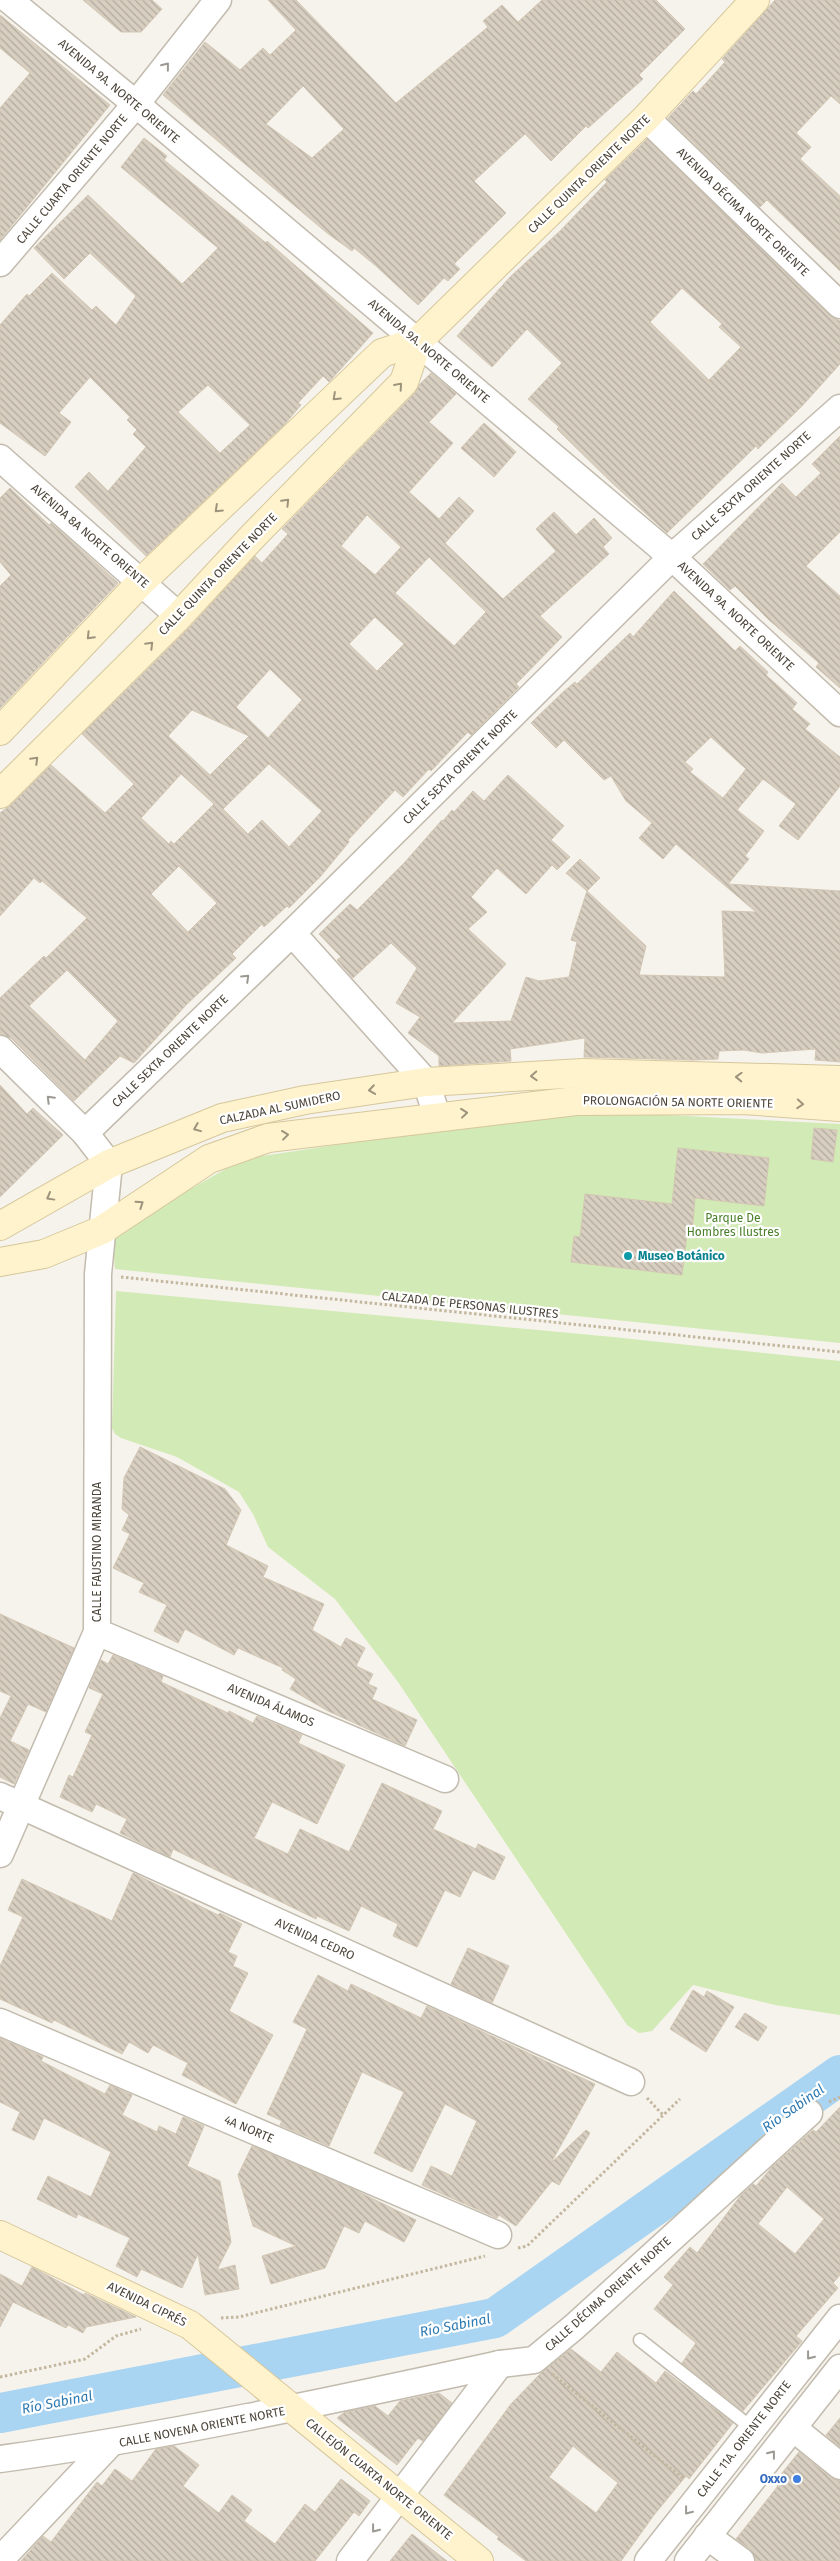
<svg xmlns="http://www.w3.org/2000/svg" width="840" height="2561" font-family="'Fira Sans',sans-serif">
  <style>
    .green { fill: #d2eab5 }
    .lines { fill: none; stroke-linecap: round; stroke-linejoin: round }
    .river { stroke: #a9d4f2; stroke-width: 40 }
    .building { fill: url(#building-back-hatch); stroke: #d3c7b4; fill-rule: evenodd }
    .lane-casing { stroke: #c2bbae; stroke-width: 15 }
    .street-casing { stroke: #c2bbae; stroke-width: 29 }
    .secondary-casing { stroke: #d6c79b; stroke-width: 30 }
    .path { stroke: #c4b79f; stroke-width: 3; stroke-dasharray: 2.5 2.5; stroke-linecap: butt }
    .lane { stroke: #fff; stroke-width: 12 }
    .street { stroke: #fff; stroke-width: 26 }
    .secondary { stroke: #fff3cd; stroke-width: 28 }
    .oneway { stroke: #9c9892 }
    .oneway2 { stroke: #9c937c }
    .culture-dot { fill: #0f9aa8; stroke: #fff; stroke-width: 2 }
    .shop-dot { fill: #3f7fe0; stroke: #fff; stroke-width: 2 }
    .labels { text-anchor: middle; stroke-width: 4.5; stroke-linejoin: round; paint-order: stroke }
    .street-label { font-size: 12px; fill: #4b4439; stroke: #fff }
    .park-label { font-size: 12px; fill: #4a7f2a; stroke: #fff }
    .culture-label { font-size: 12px; font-weight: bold; fill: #0d838f; stroke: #fff; text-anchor: start }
    .shop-label { font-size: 12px; font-weight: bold; fill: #366cbe; stroke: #fff; text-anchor: end }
    .water-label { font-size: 14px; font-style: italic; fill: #2e7ab2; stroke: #fff }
  </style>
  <defs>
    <pattern id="building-back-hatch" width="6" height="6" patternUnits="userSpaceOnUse" patternTransform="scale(1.25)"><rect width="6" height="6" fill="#d8cfc1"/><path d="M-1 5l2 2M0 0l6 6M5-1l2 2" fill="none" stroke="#b1aa9e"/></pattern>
  </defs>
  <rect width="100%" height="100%" fill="#f6f3ec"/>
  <!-- green -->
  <g class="green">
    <polygon points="568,1110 840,1124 840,1343 115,1269 112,1234 243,1159"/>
    <polygon points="116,1291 613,1337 840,1361 840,2015 775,2005 693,1985 652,2031 639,2033 627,2025 398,1682 335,1599 268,1547 253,1514 239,1492 177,1457 121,1438 115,1434 112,1428"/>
  </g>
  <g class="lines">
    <!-- river -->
    <polyline class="river" points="0,2413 495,2318 840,2075"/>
  </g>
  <!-- building -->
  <g class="building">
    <polygon points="83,0 152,0 162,9 141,32 121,32"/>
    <path d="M268,0H296L396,103L488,27L483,21L502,5L518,22L542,0H656L685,29L639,75L643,79L588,128L586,126L551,161L525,134L474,181L506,213L454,264L460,269L448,281L444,278L418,305L376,266L354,248L352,251L327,233L163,95L205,42L240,70L263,48L270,55L296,30ZM303,86L344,129L312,158L266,124Z"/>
    <polygon points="775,0 840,0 840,104 831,96 796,133 811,147 800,159 840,196 840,271 767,200 760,207 668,118 693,91 696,94 725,62 722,59"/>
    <polygon points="0,15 110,105 0,240 0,108 30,73 0,48"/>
    <path d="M144,138L167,156L164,160L266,243L267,241L373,333L329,382L323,376L298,403L301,405L284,425L146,556L75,487L89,472L108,491L146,447L133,434L137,430L127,420L130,417L90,377L59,413L71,422L45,456L0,423V325L27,294L29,296L52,273L92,310L96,306L116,325L136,296L90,253L64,279L34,248L88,195L182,284L218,248L121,167ZM208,385L250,425L220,453L178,412Z"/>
    <path d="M647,139L830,316L840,321V364L802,406L758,449L756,446L667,533L611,482L557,429L559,427L528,399L562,363L527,329L492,367L457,336L510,277L560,231L607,182L605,180ZM682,288L722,324L719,327L741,347L709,380L650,322Z"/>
    <path d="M431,373L456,394L429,422L453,443L409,492L439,519L459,497L474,511L445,543L503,599L556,551L536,529L554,512L576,535L594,518L612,538L603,547L609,554L540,616L562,637L516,684L519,687L471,735L468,732L431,771L429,769L403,797L395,790L348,840L349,842L320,877L289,908L287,906L264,927L262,924L232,954L236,958L186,1005L134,1063L120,1056L74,1101L11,1038L0,1034V998L44,956L46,958L87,918L42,881L40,883L34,878L0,916V813L11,805L51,765L105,813L134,784L82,734L190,627L255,556L262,563L288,534L282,529L415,393L420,384ZM367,515L401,547L375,575L341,546ZM429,557L486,612L454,646L395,593ZM375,617L404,644L377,671L349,644ZM270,669L302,700L268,738L236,707ZM192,710L249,736L210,775L168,736ZM269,764L322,811L289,847L262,820L248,834L223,809ZM181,774L214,804L174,844L171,841L169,844L141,818ZM179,866L217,903L188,932L151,894ZM67,970L118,1021L85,1060L29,1006Z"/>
    <polygon points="484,423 516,452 494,477 461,448"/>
    <polygon points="840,436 840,532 806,566 840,596 840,688 816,667 819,663 769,620 735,586 730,590 703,564 782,483 796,497 821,473 812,464"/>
    <polygon points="10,488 49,525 51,523 118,583 0,708 0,586 11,575 0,562 0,498"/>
    <path d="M674,591L735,651L740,646L768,672L766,675L797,703L792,709L810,724L805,729L840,757V786L798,840L779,826L796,804L763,779L737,810L764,831L745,856L749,859L728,884L840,891V1062L815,1060L816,1049L762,1053L744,1050L719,1051L718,1059L693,1060L584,1057L585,1038L510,1049L511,1061L439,1066V1056L408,1033L420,1017L396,1003L417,968L391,943L353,978L337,960L341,957L319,934L350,904L357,910L405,862L442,820L443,821L452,810L454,812L473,791L484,801L508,775L564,826L551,840L570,857L557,870L552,865L526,894L497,868L471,897L487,912L468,929L506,964L452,1023L511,1021L526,977L539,981L569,977L577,942L571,940L587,891L566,873L580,859L600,878L587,891L646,946L639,975L725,977L722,911L756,912L676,844L663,859L639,838L652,823L626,801L611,776L604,780L564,740L556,748L531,723L563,692L575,682L577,684L630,633L633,637ZM711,737L746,769L723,798L690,772L693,769L685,762Z"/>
    <polygon points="0,1085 27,1114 33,1108 63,1135 0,1197"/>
    <polygon points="814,1128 837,1130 833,1162 811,1159"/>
    <polygon points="678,1148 769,1158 764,1206 695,1198 692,1234 687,1234 682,1275 571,1262 574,1236 580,1237 585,1194 672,1204"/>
    <polygon points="140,1447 225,1489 241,1510 226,1545 268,1566 263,1577 324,1604 312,1630 341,1647 346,1638 365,1648 356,1666 373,1674 368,1684 377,1688 372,1699 417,1720 405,1746 328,1711 290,1689 296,1679 282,1670 283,1668 238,1648 234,1655 185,1629 178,1643 154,1631 167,1605 139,1592 144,1583 113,1568 130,1534 122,1530 129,1515 122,1509 124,1478"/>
    <polygon points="0,1614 74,1648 46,1712 28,1704 10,1741 29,1750 14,1784 0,1777 0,1718 11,1696 0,1691"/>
    <polygon points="113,1655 163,1676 161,1682 228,1713 229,1711 253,1723 257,1716 302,1735 298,1743 345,1765 317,1824 272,1802 254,1838 288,1854 300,1829 349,1852 382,1783 442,1811 433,1829 476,1849 478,1844 505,1857 494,1880 473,1870 460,1897 445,1890 417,1947 393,1936 398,1924 361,1906 349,1931 317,1916 316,1919 173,1849 170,1857 120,1833 127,1819 96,1804 92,1812 60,1797 69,1775 73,1777 92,1735 85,1732 103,1694 89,1688 101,1660 108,1664"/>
    <polygon points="133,1873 218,1915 220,1913 242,1924 228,1952 237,1956 233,1966 248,1973 229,2011 273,2035 236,2104 182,2075 188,2063 153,2045 148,2053 129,2042 122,2054 54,2020 52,2023 0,1999 0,1966 23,1917 8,1910 22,1879 112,1921"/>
    <polygon points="468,1948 509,1966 492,2003 451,1984"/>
    <polygon points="318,1975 348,1991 351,1984 421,2018 427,2006 595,2084 551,2163 586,2130 590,2133 559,2185 552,2181 516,2226 499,2215 497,2218 422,2185 431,2166 452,2176 477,2121 445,2104 412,2172 374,2153 404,2092 362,2072 329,2146 280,2125 282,2121 267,2114 307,2029 293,2022"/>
    <polygon points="693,1990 704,1997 707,1991 734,2007 706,2052 670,2029"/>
    <polygon points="745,2013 767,2027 758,2041 735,2027"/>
    <polygon points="0,2038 43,2057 41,2061 105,2094 110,2085 132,2095 122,2115 157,2132 159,2126 176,2134 183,2117 204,2126 187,2166 220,2181 231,2242 217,2270 235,2265 239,2289 205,2295 198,2254 182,2288 141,2269 137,2277 116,2266 130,2238 78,2214 76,2218 37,2199 48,2176 91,2197 111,2152 44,2118 34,2140 12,2130 20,2112 0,2102"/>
    <path d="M840,2107V2275L833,2283L838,2288L796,2336L802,2341L743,2411L682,2363L696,2343L654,2309L673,2285L664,2277L690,2247L697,2253L741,2195L753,2184L756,2186L772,2167L813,2130L816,2132ZM787,2187L824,2219L795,2254L758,2224Z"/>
    <polygon points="252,2146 353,2189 416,2220 404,2242 365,2221 359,2233 344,2226 325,2268 271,2284 262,2256 296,2246 253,2226 238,2175"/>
    <polygon points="32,2267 84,2295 85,2293 136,2317 86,2327 83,2333 68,2325 66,2328 13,2302 0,2327 0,2274 22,2286"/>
    <path d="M571,2349L601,2372L617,2352L656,2383L665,2371L733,2423L689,2479L686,2476L654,2515L621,2561H526L497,2539L499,2537L480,2522L444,2495L511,2404L541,2373ZM573,2446L618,2483L596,2513L549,2477Z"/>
    <polygon points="439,2393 452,2403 423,2441 418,2438 397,2465 337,2418 345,2412 375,2406 388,2416 400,2401"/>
    <polygon points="840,2418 840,2447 826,2435"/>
    <polygon points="174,2446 199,2465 183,2486 219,2513 232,2495 252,2510 244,2521 275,2544 305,2504 315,2512 341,2479 370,2501 359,2516 354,2512 315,2561 21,2561 43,2536 51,2542 97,2482 102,2486 115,2469 132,2481 156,2449"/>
    <polygon points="799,2452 831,2478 840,2481 840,2561 756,2561 750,2549 736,2539 778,2486 774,2483"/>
    <polygon points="412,2534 447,2561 390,2561"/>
  </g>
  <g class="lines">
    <!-- lane casing -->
    <g class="lane-casing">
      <polyline id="lane" points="640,2340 753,2429"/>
    </g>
    <!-- street casing -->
    <g class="street-casing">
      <g id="street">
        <polyline points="9,0 136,104 672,557 840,713"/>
        <polyline points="646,118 840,305"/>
        <polyline points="0,263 136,104 218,0"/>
        <polyline points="0,458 179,616"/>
        <polyline points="292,933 426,1082 437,1116"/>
        <polyline points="0,1049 85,1133 109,1164 98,1274 97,1632 0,1854"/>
        <polyline points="85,1133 292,933 672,557 840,408"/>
        <polyline points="97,1632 445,1779"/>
        <polyline points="0,1796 631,2082"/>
        <polyline points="0,2022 498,2235"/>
        <polyline points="793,2428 840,2466"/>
        <path d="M0,2459C169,2436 334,2400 500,2364L534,2360L574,2327L809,2113"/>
        <polyline points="707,2536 741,2561"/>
        <polyline points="0,2560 109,2445"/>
        <polyline points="350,2561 500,2364"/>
        <polyline points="648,2561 840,2318"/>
        <polyline points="688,2561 840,2368"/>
      </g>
    </g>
    <!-- secondary casing -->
    <g class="secondary-casing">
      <g id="secondary">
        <polyline points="0,731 142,581 382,353 418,341 646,118 755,0"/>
        <polyline points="0,794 179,616 253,536 404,382 418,341"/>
        <polyline points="0,1226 109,1164 222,1118 305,1100 426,1082 583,1073 840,1080"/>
        <polyline points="0,1262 44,1254 102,1230 209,1159 268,1138 576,1101 743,1100 840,1107"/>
        <polyline points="0,2235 190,2325 479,2561"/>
      </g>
    </g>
    <!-- path -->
    <g class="path">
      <polyline points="121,1277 840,1352"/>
      <polyline points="647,2098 663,2115"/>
      <polyline points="829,2102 840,2097"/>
      <polyline points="518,2248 527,2246 680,2099"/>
      <polyline points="221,2318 239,2317 485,2256"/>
      <polyline points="552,2374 684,2479"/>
      <polyline points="0,2377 85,2359 116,2336 141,2329"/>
    </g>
    <!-- lane -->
    <use href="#lane" class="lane"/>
    <!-- street -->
    <use href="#street" class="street"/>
    <!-- secondary -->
    <use href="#secondary" class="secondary"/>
  </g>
  <!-- one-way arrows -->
  <defs><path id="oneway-chevron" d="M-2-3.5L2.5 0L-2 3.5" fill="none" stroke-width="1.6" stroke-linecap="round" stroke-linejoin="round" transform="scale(1.25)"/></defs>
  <g class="oneway">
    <use href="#oneway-chevron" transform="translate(166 66) rotate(-51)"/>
    <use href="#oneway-chevron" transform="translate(246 978) rotate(-44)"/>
    <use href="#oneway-chevron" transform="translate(50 1099) rotate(-135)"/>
    <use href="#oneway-chevron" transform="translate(810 2356) rotate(128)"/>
    <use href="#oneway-chevron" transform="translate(772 2454) rotate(-52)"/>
    <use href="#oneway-chevron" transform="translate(688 2511) rotate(128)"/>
    <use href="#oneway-chevron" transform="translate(375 2529) rotate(128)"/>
  </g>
  <g class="oneway2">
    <use href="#oneway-chevron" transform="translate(399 386) rotate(-49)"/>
    <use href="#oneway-chevron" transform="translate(336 397) rotate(137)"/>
    <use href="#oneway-chevron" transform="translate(286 502) rotate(-46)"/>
    <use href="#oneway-chevron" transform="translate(218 509) rotate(137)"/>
    <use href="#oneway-chevron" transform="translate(90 636) rotate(134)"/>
    <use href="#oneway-chevron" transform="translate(150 645) rotate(-45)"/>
    <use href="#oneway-chevron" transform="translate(35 760) rotate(-45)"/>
    <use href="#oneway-chevron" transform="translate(534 1076) rotate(177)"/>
    <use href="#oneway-chevron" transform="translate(739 1077) rotate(-178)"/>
    <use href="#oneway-chevron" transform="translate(372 1090) rotate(172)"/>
    <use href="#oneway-chevron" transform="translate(800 1104) rotate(4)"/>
    <use href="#oneway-chevron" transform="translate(464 1113) rotate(-6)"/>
    <use href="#oneway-chevron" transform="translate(197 1128) rotate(158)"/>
    <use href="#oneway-chevron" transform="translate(285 1135) rotate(-7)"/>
    <use href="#oneway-chevron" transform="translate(50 1197) rotate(151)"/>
    <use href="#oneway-chevron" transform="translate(140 1204) rotate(-34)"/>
  </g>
  <!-- markers -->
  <circle class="culture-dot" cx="628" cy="1256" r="5"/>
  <circle class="shop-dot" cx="797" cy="2479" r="5"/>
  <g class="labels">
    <!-- street labels -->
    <g class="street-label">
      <text transform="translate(119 91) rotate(40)" y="4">AVENIDA 9A. NORTE ORIENTE</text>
      <text transform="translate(589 174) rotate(-44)" y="4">CALLE QUINTA ORIENTE NORTE</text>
      <text transform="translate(72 179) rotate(-50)" y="4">CALLE CUARTA ORIENTE NORTE</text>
      <text transform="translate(743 212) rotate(44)" y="4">AVENIDA DÉCIMA NORTE ORIENTE</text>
      <text transform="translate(429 351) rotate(40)" y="4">AVENIDA 9A. NORTE ORIENTE</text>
      <text transform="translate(751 486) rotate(-42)" y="4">CALLE SEXTA ORIENTE NORTE</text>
      <text transform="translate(90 536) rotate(41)" y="4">AVENIDA 8A NORTE ORIENTE</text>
      <text transform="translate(218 574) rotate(-46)" y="4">CALLE QUINTA ORIENTE NORTE</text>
      <text transform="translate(736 616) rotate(43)" y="4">AVENIDA 9A. NORTE ORIENTE</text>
      <text transform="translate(460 767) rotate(-45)" y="4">CALLE SEXTA ORIENTE NORTE</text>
      <text transform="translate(170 1051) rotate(-44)" y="4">CALLE SEXTA ORIENTE NORTE</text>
      <text transform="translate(678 1102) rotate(1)" y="4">PROLONGACIÓN 5A NORTE ORIENTE</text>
      <text transform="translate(280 1108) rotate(-12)" y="4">CALZADA AL SUMIDERO</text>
      <text transform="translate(470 1305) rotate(6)" y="4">CALZADA DE PERSONAS ILUSTRES</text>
      <text transform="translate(97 1552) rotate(-90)" y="4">CALLE FAUSTINO MIRANDA</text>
      <text transform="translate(271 1705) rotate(23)" y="4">AVENIDA ÁLAMOS</text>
      <text transform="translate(315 1939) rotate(24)" y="4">AVENIDA CEDRO</text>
      <text transform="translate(249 2129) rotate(23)" y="4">4A NORTE</text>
      <text transform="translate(608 2294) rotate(-42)" y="4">CALLE DÉCIMA ORIENTE NORTE</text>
      <text transform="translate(147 2304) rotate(26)" y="4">AVENIDA CIPRÉS</text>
      <text transform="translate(202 2427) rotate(-11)" y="4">CALLE NOVENA ORIENTE NORTE</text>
      <text transform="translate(744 2439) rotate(-52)" y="4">CALLE 11A. ORIENTE NORTE</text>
      <text transform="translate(379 2479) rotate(39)" y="4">CALLEJÓN CUARTA NORTE ORIENTE</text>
    </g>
    <!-- park labels -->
    <g class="park-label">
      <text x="733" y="1222">Parque De<tspan x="733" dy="14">Hombres Ilustres</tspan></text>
    </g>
    <!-- culture labels -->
    <g class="culture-label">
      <text x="638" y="1260">Museo Botánico</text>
    </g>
    <!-- shop labels -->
    <g class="shop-label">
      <text x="787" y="2483">Oxxo</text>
    </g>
    <!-- water labels -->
    <g class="water-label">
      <text transform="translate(793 2108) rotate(-35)" y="5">Río Sabinal</text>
      <text transform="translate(455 2325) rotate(-11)" y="5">Río Sabinal</text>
      <text transform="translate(57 2402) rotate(-11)" y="5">Río Sabinal</text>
    </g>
  </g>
</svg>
